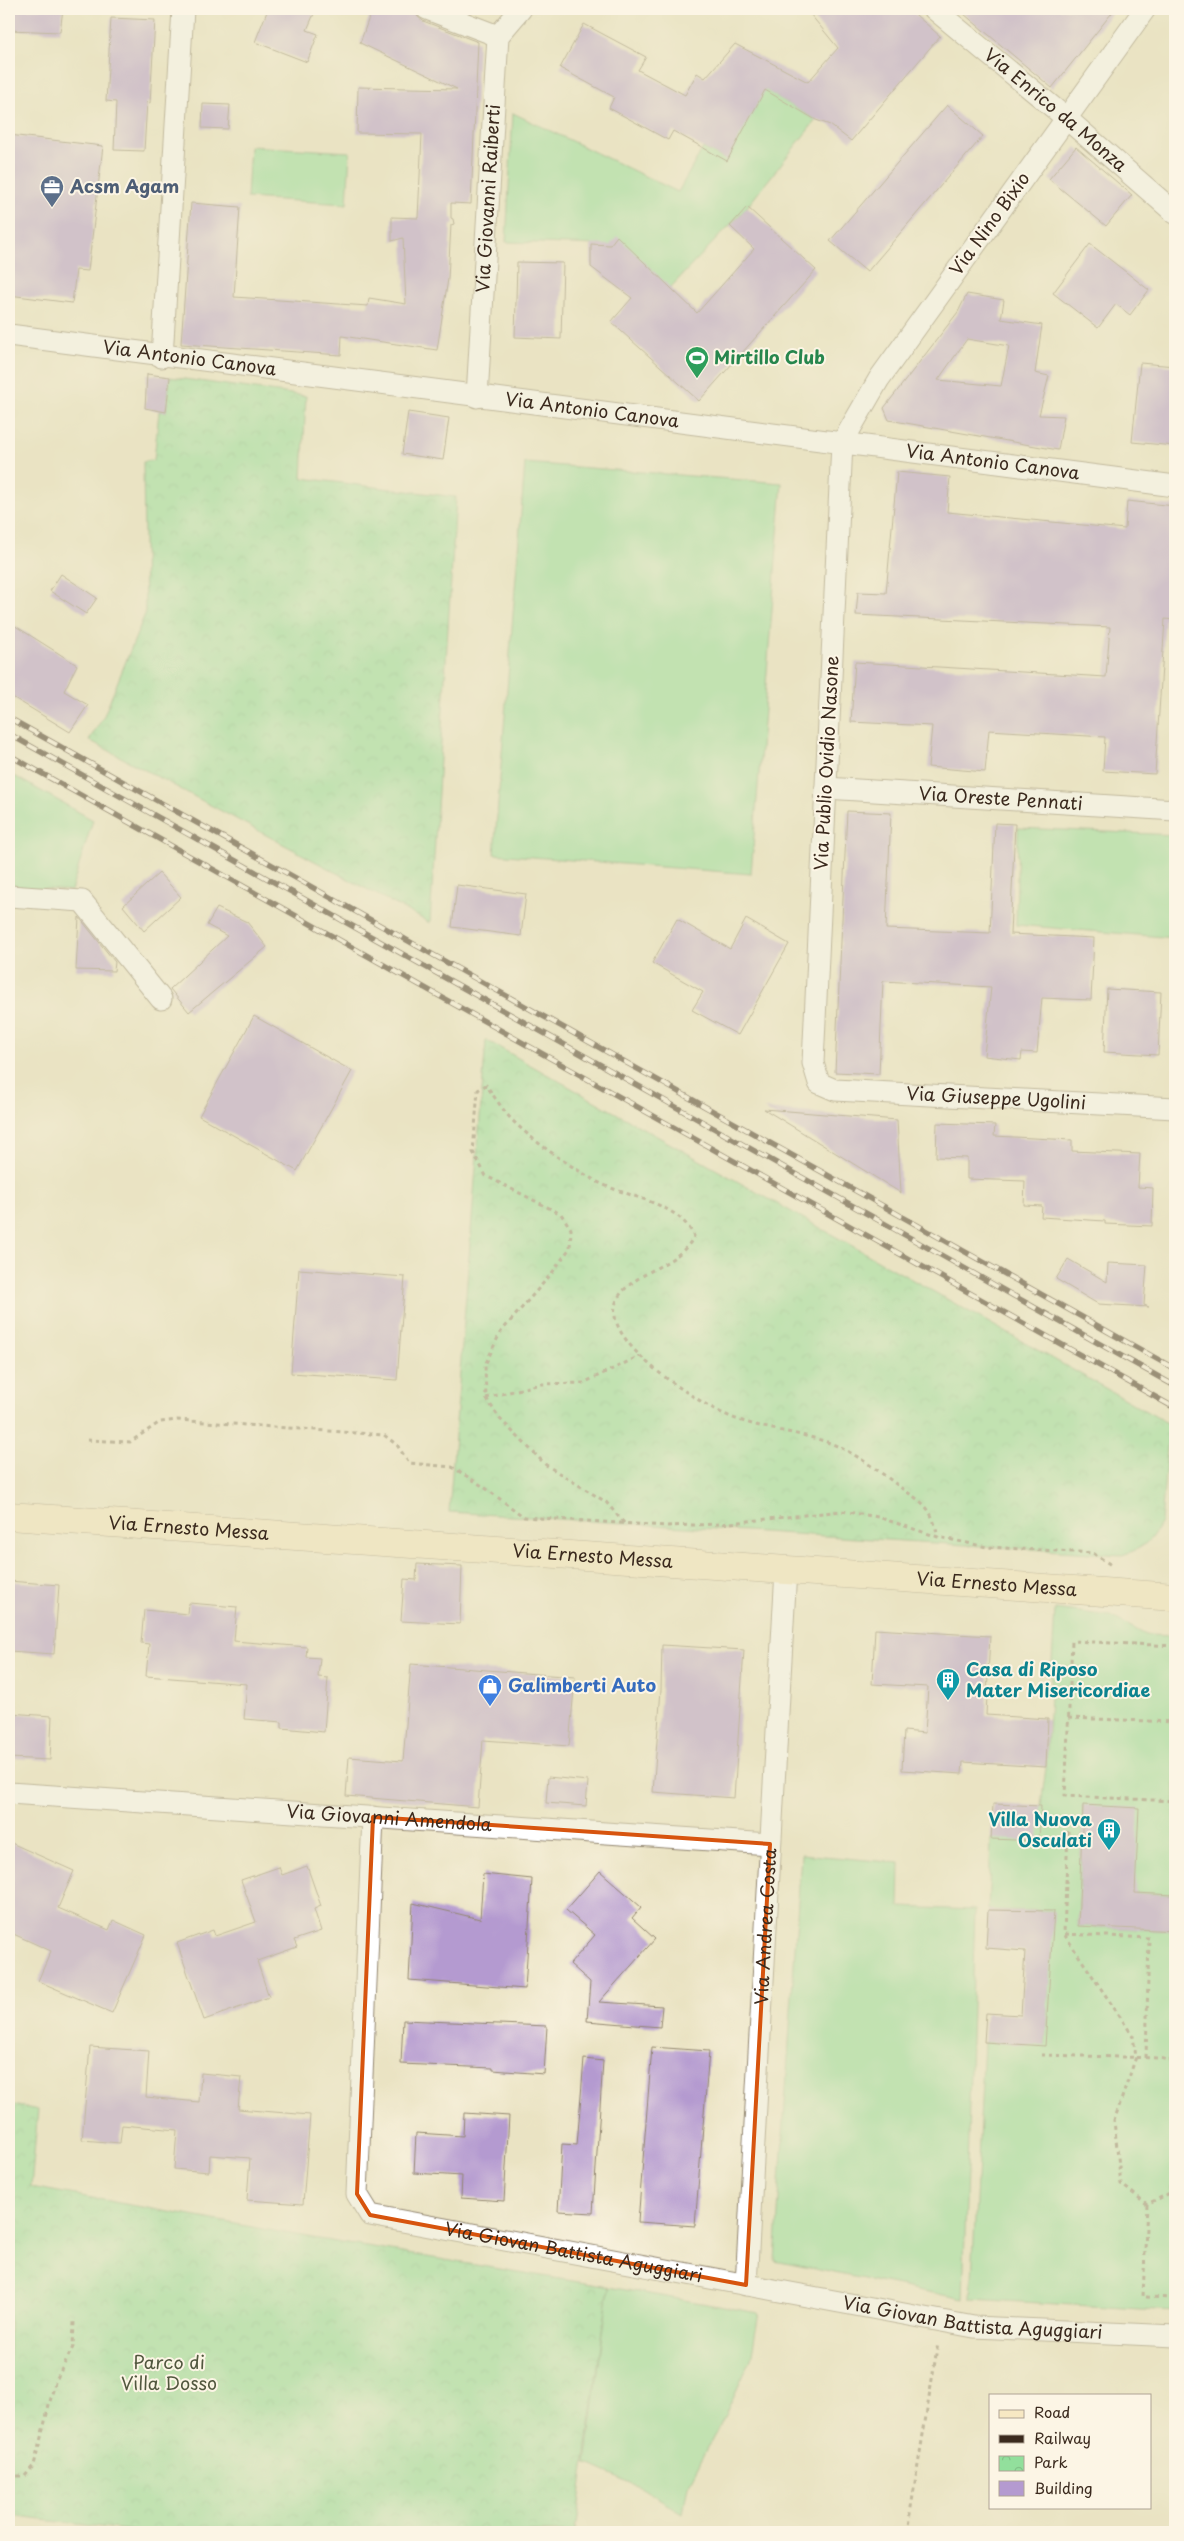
<svg xmlns="http://www.w3.org/2000/svg" width="1184" height="2541" font-family="'Playpen Sans',sans-serif">
  <style>
    .green { fill: #92df9c; stroke: #66845d }
    .park { fill: url(#park-crowns); stroke: #66845d }
    .building { fill: #b49ad0; fill-rule: evenodd }
    .lines { fill: none; stroke-linecap: round; stroke-linejoin: round }
    .street-casing { stroke: #928670; stroke-width: 23 }
    .secondary-casing { stroke: #928670; stroke-width: 29 }
    .path { stroke: #928670; stroke-width: 3; stroke-dasharray: 4 4; stroke-linecap: butt }
    .street { stroke: #fff; stroke-width: 21 }
    .secondary { stroke: #f7e8c3; stroke-width: 28 }
    .rail-casing { stroke: #3b2a1e; stroke-width: 5.5 }
    .rail { stroke: #fcf5e5; stroke-width: 4; stroke-dasharray: 11; stroke-linecap: butt }
    .marked { fill: none; stroke: #d7540e; stroke-width: 4; stroke-linejoin: round }
    .labels { text-anchor: middle; stroke-width: 4; stroke-linejoin: round; paint-order: stroke }
    .street-label { font-size: 18px; fill: #3b2a1e; stroke: #fcf5e5 }
    .service-label { font-size: 18px; font-weight: bold; fill: #4e5e75; stroke: #fcf5e5; text-anchor: start }
    .leisure-label { font-size: 18px; font-weight: bold; fill: #27864d; stroke: #fcf5e5; text-anchor: start }
    .culture-label { font-size: 18px; font-weight: bold; fill: #0d838f; stroke: #fcf5e5; text-anchor: start }
    .shop-label { font-size: 18px; font-weight: bold; fill: #366cbe; stroke: #fcf5e5; text-anchor: start }
    .park-label { font-size: 18px; fill: #51573e; stroke: #fcf5e5 }
  </style>
  <defs>
    <pattern id="park-crowns" width="20" height="18" patternUnits="userSpaceOnUse" patternTransform="scale(1.25)"><rect width="20" height="18" fill="#92df9c"/><path d="M2 6a3 3 0 1 1 6 0M12 15a3 3 0 1 1 6 0" fill="none" stroke="#7fc086"/></pattern>
  </defs>
  <rect width="100%" height="100%" fill="#fcf5e5"/>
  <filter id="ink" filterUnits="userSpaceOnUse"><feTurbulence type="fractalNoise" baseFrequency=".02" numOctaves="2"/><feDisplacementMap in="SourceGraphic" scale="10" xChannelSelector="R" yChannelSelector="G"/><feConvolveMatrix kernelMatrix="1 2 1 2 8 2 1 2 1" color-interpolation-filters="sRGB"/></filter>
  <filter id="wash" filterUnits="userSpaceOnUse"><feTurbulence type="fractalNoise" baseFrequency=".0096" numOctaves="4" result="noise"/><feDisplacementMap in="SourceGraphic" scale="20" xChannelSelector="R" yChannelSelector="G"/><feGaussianBlur stdDeviation="1.12" result="paint"/><feColorMatrix in="noise" values="0 0 0 0 0 0 0 0 0 0 0 0 0 0 0 0 0 1.4 0 .05"/><feComposite in="paint" operator="in"/></filter>
  <g filter="url(#wash)">
    <rect width="100%" height="100%" fill="#eae3c3"/>
    <!-- green -->
    <g class="green">
      <polygon points="719,62 816,120 747,207 670,288 600,245 506,242 513,113 678,192 703,148 726,160"/>
      <polygon points="250,146 350,152 347,204 247,198"/>
      <polygon points="525,463 782,483 751,874 494,854"/>
      <polygon points="9,773 93,820 71,891 9,886"/>
      <polygon points="1018,828 1175,835 1175,938 1016,925"/>
      <polygon points="1055,1609 1111,1616 1146,1635 1175,1636 1175,1895 1135,1893 1083,1806 1078,1926 1175,1931 1175,2311 971,2299 984,2042 1045,2045 1053,1911 988,1910 991,1839 1041,1806 1046,1767"/>
      <polygon points="801,1854 900,1863 899,1907 975,1910 963,2299 775,2261"/>
      <polygon points="609,2287 759,2313 751,2359 725,2415 688,2486 683,2513 640,2487 586,2463"/>
    </g>
    <!-- park -->
    <g class="park">
      <polygon points="170,377 306,396 302,478 456,497 430,923 89,740 103,718 145,614 143,462 154,460 159,411 166,412"/>
      <path d="M486,1040L1169,1424L1161,1522C1150,1542 1144,1548 1122,1555L449,1512Z"/>
      <polygon points="9,2104 38,2110 31,2187 324,2240 609,2287 575,2532 142,2532 9,2516"/>
    </g>
    <g id="blocks">
      <!-- building -->
      <g class="building">
        <polygon points="9,9 63,9 60,32 9,30"/>
        <polygon points="268,9 316,9 307,30 318,34 307,62 255,42"/>
        <polygon points="372,9 415,9 417,16 423,21 478,42 471,204 451,203 451,218 453,219 454,224 451,225 448,279 437,350 342,336 341,355 181,344 191,203 240,207 234,297 368,306 369,298 406,304 403,238 392,241 392,217 418,218 422,134 357,133 358,87 457,89 360,43"/>
        <polygon points="806,9 909,9 940,36 851,141 830,125 816,120 765,90 727,161 673,131 668,140 609,108 614,97 560,68 584,24 646,57 638,70 685,95 697,73 705,78 735,44 808,82 838,48"/>
        <polygon points="958,9 1115,9 1052,88"/>
        <polygon points="111,18 155,20 150,103 147,102 144,151 114,150 116,102 106,101"/>
        <polygon points="203,104 230,105 228,129 202,128"/>
        <polygon points="947,105 983,136 867,272 830,241"/>
        <polygon points="9,135 103,146 88,271 76,270 72,303 9,295"/>
        <polygon points="1076,147 1132,195 1106,226 1049,179"/>
        <polygon points="747,207 816,270 699,401 611,322 632,298 591,267 591,244 610,245 617,236 697,313 754,249 730,226"/>
        <polygon points="1090,244 1149,290 1130,315 1116,304 1098,328 1053,293"/>
        <polygon points="517,262 563,263 561,339 515,337"/>
        <path d="M967,294L1004,300L1001,319L1042,325L1035,373L1049,376L1039,415L1064,416L1058,450L889,420L884,408L958,312ZM967,339L1009,346L1001,386L938,380Z"/>
        <polygon points="1140,363 1175,366 1175,446 1132,442"/>
        <polygon points="147,374 170,377 166,412 145,408"/>
        <polygon points="408,412 449,418 443,460 402,454"/>
        <polygon points="897,472 950,477 947,512 1125,529 1127,501 1175,506 1175,620 1165,619 1155,774 1103,771 1105,737 989,730 985,772 928,767 932,726 851,722 855,662 1106,677 1110,627 856,615 858,592 886,593"/>
        <polygon points="61,574 97,598 86,614 50,591"/>
        <polygon points="9,622 77,665 64,691 88,705 70,732 9,695"/>
        <polygon points="847,811 891,813 886,929 990,933 995,823 1015,824 1010,934 1094,938 1091,1000 1042,998 1037,1053 1022,1052 1021,1060 984,1056 991,987 883,981 879,1074 835,1072"/>
        <polygon points="159,873 181,897 144,931 123,906"/>
        <polygon points="457,885 526,894 521,936 452,927"/>
        <polygon points="217,908 247,922 267,947 189,1012 170,989 227,936 207,925"/>
        <polygon points="79,917 115,962 114,971 76,970"/>
        <polygon points="677,919 730,949 746,919 789,944 738,1035 692,1010 703,992 652,963"/>
        <polygon points="1107,989 1161,992 1158,1055 1104,1052"/>
        <polygon points="254,1016 352,1071 297,1171 199,1116"/>
        <polygon points="764,1109 897,1120 901,1193"/>
        <polygon points="937,1123 995,1125 994,1136 1072,1140 1072,1151 1140,1154 1138,1187 1153,1188 1152,1226 1105,1224 1105,1221 1041,1217 1042,1206 1024,1205 1025,1181 967,1179 967,1158 936,1157"/>
        <polygon points="1068,1259 1107,1282 1108,1263 1147,1265 1144,1305 1149,1307 1098,1304 1056,1279"/>
        <polygon points="299,1269 405,1277 397,1380 291,1373"/>
        <polygon points="417,1564 462,1566 460,1624 401,1621 404,1579 416,1580"/>
        <polygon points="9,1581 59,1585 54,1654 9,1651"/>
        <polygon points="189,1603 237,1607 234,1641 307,1647 306,1657 320,1658 318,1677 328,1678 324,1732 282,1728 282,1722 244,1719 247,1684 146,1676 149,1644 141,1643 144,1610 188,1614"/>
        <polygon points="875,1629 990,1636 986,1715 1048,1719 1046,1767 963,1762 962,1774 902,1770 904,1731 925,1733 928,1687 872,1684"/>
        <polygon points="662,1645 744,1650 734,1798 653,1792 661,1690"/>
        <polygon points="411,1664 575,1677 569,1746 483,1740 478,1807 346,1796 349,1757 403,1761"/>
        <polygon points="9,1713 52,1716 50,1760 9,1758"/>
        <polygon points="548,1777 588,1781 586,1806 546,1803"/>
        <polygon points="993,1804 1041,1806 1039,1841 991,1839"/>
        <polygon points="1083,1805 1139,1808 1135,1893 1175,1895 1175,1931 1078,1926"/>
        <polygon points="9,1842 74,1871 58,1908 109,1930 113,1920 146,1935 112,2013 38,1981 51,1951 9,1932"/>
        <polygon points="307,1866 321,1906 314,1909 321,1931 294,1940 297,1947 257,1961 269,1997 204,2020 177,1943 213,1930 215,1936 256,1922 241,1880 279,1867 282,1875"/>
        <polygon points="600,1871 641,1907 632,1918 655,1939 599,2002 662,2006 660,2027 587,2021 590,1982 570,1964 595,1935 566,1910"/>
        <polygon points="483,1874 532,1879 525,1989 409,1980 413,1903 480,1919"/>
        <polygon points="988,1910 1054,1911 1045,2046 984,2042 986,2013 1021,2015 1025,1951 986,1948"/>
        <polygon points="403,2020 547,2026 544,2074 493,2070 493,2068 401,2064"/>
        <polygon points="90,2047 149,2051 146,2097 199,2102 201,2073 241,2077 238,2109 310,2115 303,2204 247,2200 250,2158 210,2155 209,2172 174,2169 177,2130 122,2125 120,2143 82,2140"/>
        <polygon points="652,2047 709,2051 695,2226 638,2222"/>
        <polygon points="584,2059 603,2061 593,2213 558,2211 562,2144 577,2145"/>
        <polygon points="464,2113 509,2116 504,2201 461,2198 462,2176 414,2173 416,2133 463,2136"/>
      </g>
    </g>
  </g>
  <g filter="url(#ink)">
    <use href="#blocks" fill-opacity="0" stroke="#928670" stroke-width="1"/>
    <g class="lines">
      <!-- street casing -->
      <g class="street-casing">
        <g id="street">
          <polyline points="427,9 498,36"/>
          <path id="s1" d="M934,9L1066,118L1175,213"/>
          <path id="s2" d="M1145,9L879,379L842,443L813,1063L819,1083L835,1090L1175,1108"/>
          <path id="s3" d="M9,335L1175,486"/>
          <polyline points="162,357 183,9"/>
          <path id="s4" d="M477,397L498,36L521,9"/>
          <path id="s5" d="M826,788L1175,810"/>
          <polyline points="9,896 82,901 161,999"/>
          <path id="s6" d="M9,1793L770,1844"/>
          <path id="s7" d="M373,1817L357,2194L370,2215L974,2327L1175,2336"/>
          <path id="s8" d="M746,2285L786,1570"/>
        </g>
      </g>
      <!-- secondary casing -->
      <g class="secondary-casing">
        <g id="secondary">
          <path id="s9" d="M9,1516L1175,1597"/>
        </g>
      </g>
      <!-- path -->
      <g class="path">
        <polyline points="486,1398 540,1384 583,1383 640,1356"/>
        <polyline points="87,1440 130,1442 160,1422 177,1420 384,1435 397,1445 409,1463 452,1467 484,1487 524,1517 666,1526 721,1524 842,1511 878,1517 938,1537 987,1547 1093,1553 1111,1565"/>
        <path d="M624,1523L606,1502L546,1465L500,1419L486,1398L485,1365L500,1333L552,1273L570,1248L571,1229L561,1214L486,1176L473,1152L478,1090L486,1085C494,1096 502,1109 511,1119C535,1143 564,1162 594,1180C625,1198 677,1200 694,1236C680,1266 630,1272 617,1300C598,1341 695,1400 724,1414C756,1429 794,1431 827,1442C855,1452 880,1472 904,1490C911,1495 920,1500 925,1506C933,1515 935,1525 938,1537"/>
        <polyline points="1175,1646 1072,1641 1065,1796 1175,1801"/>
        <polyline points="1068,1718 1175,1722"/>
        <polyline points="1068,1831 1064,1934 1133,2036 1136,2057 1114,2121 1121,2184 1147,2204 1168,2194 1175,2167"/>
        <polyline points="1065,1934 1149,1938 1146,2058"/>
        <polyline points="1041,2055 1160,2058 1175,2062"/>
        <polyline points="1147,2204 1143,2297 1175,2298"/>
        <polyline points="9,2476 25,2476 34,2465 55,2382 73,2347 74,2322"/>
        <polyline points="907,2532 938,2343"/>
      </g>
      <!-- street -->
      <use href="#street" class="street"/>
      <!-- secondary -->
      <use href="#secondary" class="secondary"/>
      <!-- rail casing -->
      <g class="rail-casing">
        <g id="rail">
          <polyline points="9,718 1175,1369"/>
          <polyline points="9,734 1175,1386"/>
          <polyline points="9,755 1175,1408"/>
        </g>
      </g>
      <!-- rail -->
      <use href="#rail" class="rail"/>
    </g>
  </g>
  <!-- marked area -->
  <path d="M0 0H1184V2541H0ZM373,1817L770,1844L746,2285L370,2215L357,2194Z" fill="#eae3c3" fill-opacity=".55" fill-rule="evenodd"/>
  <path class="marked" d="M373,1817L770,1844L746,2285L370,2215L357,2194Z"/>
  <!-- icons -->
  <defs>
    <g id="office-pin" transform="scale(1.25)"><path d="M0 17L-7.5 6A9.5 9.5 0 1 1 7.5 6Z" fill="#5c6f8a" stroke="#fcf5e5"/><path d="M-6-3h4V-5.5h4V-3h4V5H-6ZM-1-4.5V-3h2v-1.5ZM-6 0V1H6V0Z" fill="#fff"/></g>
    <g id="stadium-pin" transform="scale(1.25)"><path d="M0 17L-7.5 6A9.5 9.5 0 1 1 7.5 6Z" fill="#2e9e5b" stroke="#fcf5e5"/><path d="M0-5a6.5 5 0 1 0 0 10a6.5 5 0 1 0 0-10ZM-3.5-1.8h7v3.6h-7Z" fill="#fff"/></g>
    <g id="building-pin" transform="scale(1.25)"><path d="M0 17L-7.5 6A9.5 9.5 0 1 1 7.5 6Z" fill="#0f9aa8" stroke="#fcf5e5"/><path d="M-4-6H4V6H1V3H-1V6H-4ZM-2.5-4.3h1.7v1.8h-1.7ZM.8-4.3h1.7v1.8H.8ZM-2.5-1h1.7V.8h-1.7ZM.8-1h1.7V.8H.8Z" fill="#fff"/></g>
    <g id="shop-pin" transform="scale(1.25)"><path d="M0 17L-7.5 6A9.5 9.5 0 1 1 7.5 6Z" fill="#3f7fe0" stroke="#fcf5e5"/><path d="M-5-2.5h2.3a2.7 3.5 0 0 1 5.4 0H5L5.5 6h-11ZM-1.5-2.5h3a1.5 2.3 0 0 0-3 0Z" fill="#fff"/></g>
  </defs>
  <g fill-rule="evenodd">
    <use href="#office-pin" x="52" y="187"/>
    <use href="#stadium-pin" x="697" y="358"/>
    <use href="#building-pin" x="948" y="1680"/>
    <use href="#shop-pin" x="490" y="1686"/>
    <use href="#building-pin" x="1109" y="1830"/>
  </g>
  <g class="labels">
    <!-- street labels -->
    <g class="street-label">
      <text dy="6" stroke="none"><textPath href="#s1" startOffset="158">Via Enrico da Monza</textPath></text>
      <text dy="6" stroke="none"><textPath href="#s4" startOffset="199">Via Giovanni Raiberti</textPath></text>
      <text transform="translate(990 224) rotate(-54)" y="6">Via Nino Bixio</text>
      <text dy="6" stroke="none"><textPath href="#s3" startOffset="182">Via Antonio Canova</textPath></text>
      <text dy="6" stroke="none"><textPath href="#s3" startOffset="588">Via Antonio Canova</textPath></text>
      <text dy="6" stroke="none"><textPath href="#s3" startOffset="992">Via Antonio Canova</textPath></text>
      <text transform="translate(827 763) rotate(-87)" y="6">Via Publio Ovidio Nasone</text>
      <text dy="6" stroke="none"><textPath href="#s5" startOffset="175">Via Oreste Pennati</textPath></text>
      <text dy="6" stroke="none"><textPath href="#s2" startOffset="1350">Via Giuseppe Ugolini</textPath></text>
      <text dy="6" stroke="none"><textPath href="#s9" startOffset="180">Via Ernesto Messa</textPath></text>
      <text dy="6" stroke="none"><textPath href="#s9" startOffset="585">Via Ernesto Messa</textPath></text>
      <text dy="6" stroke="none"><textPath href="#s9" startOffset="990">Via Ernesto Messa</textPath></text>
      <text dy="6" stroke="none"><textPath href="#s6" startOffset="381">Via Giovanni Amendola</textPath></text>
      <text dy="6" stroke="none"><textPath href="#s8" startOffset="359">Via Andrea Costa</textPath></text>
      <text dy="6" stroke="none"><textPath href="#s7" startOffset="609">Via Giovan Battista Aguggiari</textPath></text>
      <text dy="6" stroke="none"><textPath href="#s7" startOffset="1014">Via Giovan Battista Aguggiari</textPath></text>
    </g>
    <!-- service labels -->
    <g class="service-label">
      <text x="70" y="193">Acsm Agam</text>
    </g>
    <!-- leisure labels -->
    <g class="leisure-label">
      <text x="714" y="364">Mirtillo Club</text>
    </g>
    <!-- culture labels -->
    <g class="culture-label">
      <text x="966" y="1676">Casa di Riposo<tspan x="966" dy="21">Mater Misericordiae</tspan></text>
      <text x="1092" y="1826" text-anchor="end">Villa Nuova<tspan x="1092" dy="21">Osculati</tspan></text>
    </g>
    <!-- shop labels -->
    <g class="shop-label">
      <text x="508" y="1692">Galimberti Auto</text>
    </g>
    <!-- park labels -->
    <g class="park-label">
      <text x="169" y="2369">Parco di<tspan x="169" dy="21">Villa Dosso</tspan></text>
    </g>
  </g>
  <!-- margin -->
  <rect width="1184" height="2541" fill="none" stroke="#fcf5e5" stroke-width="30"/>
  <!-- legend -->
  <rect x="989" y="2394" width="162" height="115" fill="#fcf5e5" stroke="#afa495"/>
  <rect x="999" y="2410" width="25" height="8" fill="#f7e8c3" stroke="#afa495"/>
  <text x="1034" y="2418" font-size="15" fill="#3b2a1e">Road</text>
  <rect x="999" y="2435" width="25" height="8" fill="#3b2a1e" stroke="#afa495"/>
  <text x="1034" y="2444" font-size="15" fill="#3b2a1e">Railway</text>
  <rect x="999" y="2456" width="25" height="15" fill="url(#park-crowns)" stroke="#afa495"/>
  <text x="1034" y="2468" font-size="15" fill="#3b2a1e">Park</text>
  <rect x="999" y="2481" width="25" height="15" fill="#b49ad0" stroke="#afa495"/>
  <text x="1034" y="2494" font-size="15" fill="#3b2a1e">Building</text>
</svg>
